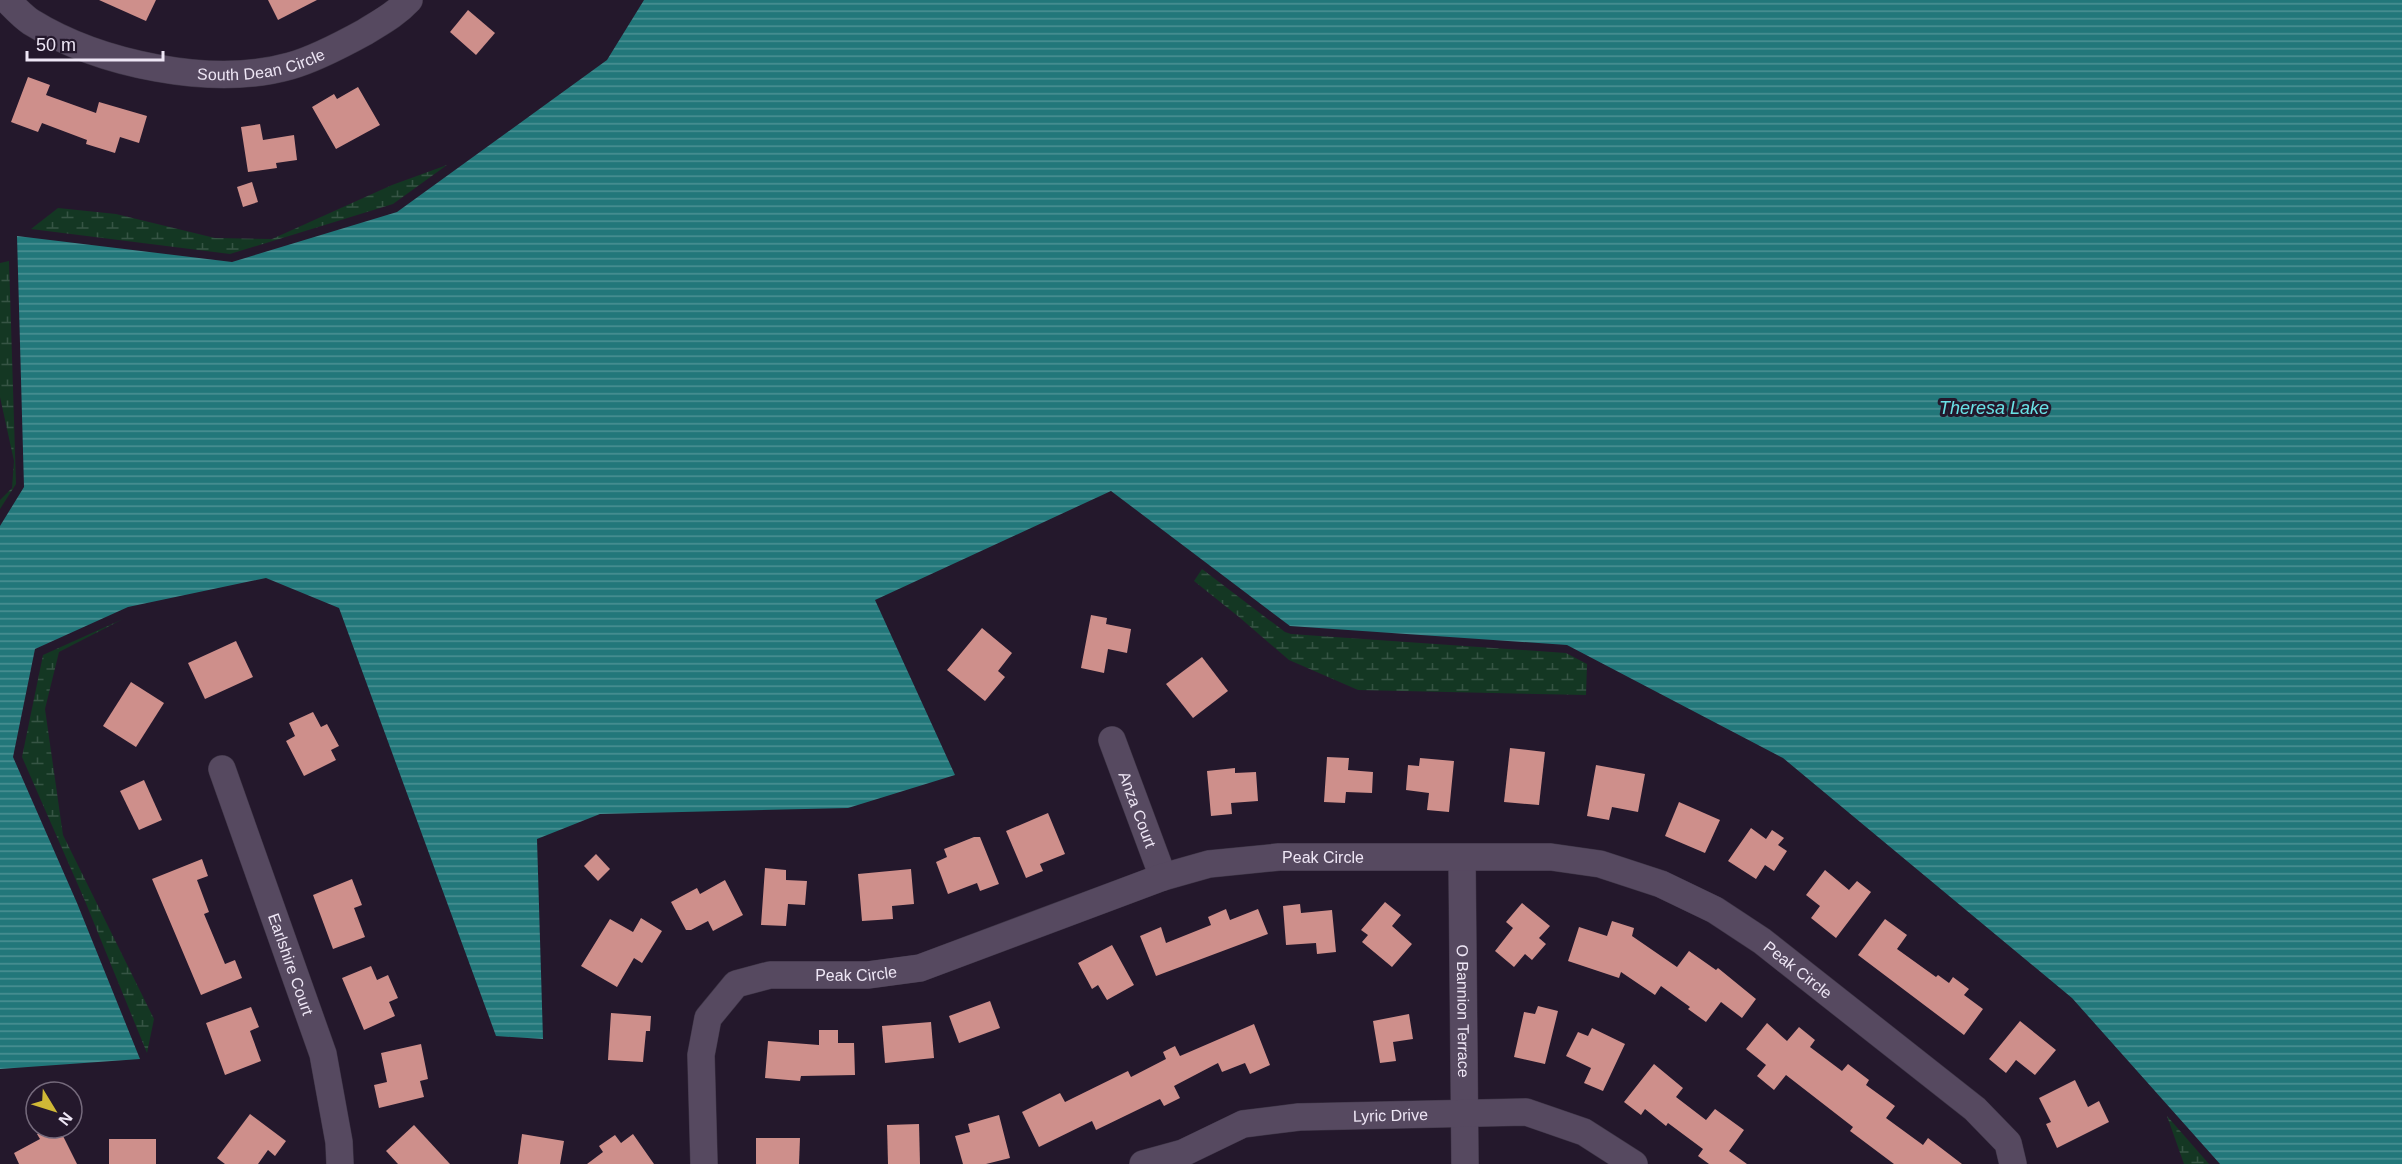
<svg xmlns="http://www.w3.org/2000/svg" width="2402" height="1164" font-family="Arial,sans-serif">
  <style>
    .wetland { fill: url(#wetland-marsh) }
    .water { fill: url(#water-rules) }
    .building { fill: #ce8f8b }
    .lines { fill: none; stroke-linecap: round; stroke-linejoin: round }
    .minor-casing { stroke: #3e3546; stroke-width: 28 }
    .minor { stroke: #564960; stroke-width: 27 }
    .labels { text-anchor: middle; stroke-width: 6; stroke-linejoin: round; paint-order: stroke }
    .street-label { font-size: 16px; fill: #eee6f5; stroke: #24182c }
    .water-label { font-size: 18px; font-style: italic; fill: #6ae2e6; stroke: #24182c }
  </style>
  <defs>
    <pattern id="wetland-marsh" width="20" height="14" patternUnits="userSpaceOnUse" patternTransform="scale(1.5)"><rect width="20" height="14" fill="#143723"/><path d="M1 5h8M5 5V1M11 12h8M15 12V8" fill="none" stroke="#365444"/></pattern>
    <pattern id="water-rules" width="6" height="5" patternUnits="userSpaceOnUse" patternTransform="scale(1.5)"><rect width="6" height="5" fill="#22777a"/><path d="M0 2.5h6" fill="none" stroke="#4d9194"/></pattern>
  </defs>
  <rect width="100%" height="100%" fill="#24182c"/>
  <!-- wetland -->
  <g class="wetland">
    <polygon points="447,165 393,204 230,254 31,229 58,208 116,214 215,238 272,239 392,185"/>
    <polygon points="9,261 16,484 0,509 0,500 12,488 14,461 0,397 0,263"/>
    <polygon points="1202,569 1285,632 1291,634 1566,653 1587,664 1586,695 1358,690 1289,660 1239,617 1194,581"/>
    <polygon points="123,619 59,652 45,709 63,835 154,1019 147,1053 85,901 22,757 43,655"/>
    <polygon points="2167,1116 2209,1164 2184,1164"/>
  </g>
  <!-- water -->
  <polygon class="water" points="644,0 2402,0 2402,1164 2220,1164 2072,998 1783,758 1567,645 1290,626 1111,491 875,600 955,775 848,808 600,814 537,839 543,1039 496,1036 339,608 266,578 128,607 35,649 13,757 77,903 140,1059 0,1069 0,526 24,487 17,236 232,262 397,212 607,60"/>
  <!-- building -->
  <g class="building">
    <polygon points="99,0 156,0 146,21"/>
    <polygon points="268,0 317,0 278,20"/>
    <polygon points="468,10 495,33 476,55 450,32"/>
    <polygon points="28,77 50,85 46,95 96,113 99,102 147,116 139,143 120,137 115,153 86,144 87,140 42,123 38,132 11,122"/>
    <polygon points="358,87 380,125 336,149 312,107 334,94 337,99"/>
    <polygon points="260,124 263,140 294,135 297,160 276,163 277,168 248,172 241,127"/>
    <polygon points="252,182 258,202 243,207 237,187"/>
    <polygon points="1091,615 1107,618 1106,624 1131,629 1127,653 1108,649 1104,673 1081,668"/>
    <polygon points="982,628 1012,653 998,671 1005,677 985,701 947,670"/>
    <polygon points="236,641 253,677 205,699 188,663"/>
    <polygon points="1202,657 1228,691 1193,718 1166,684"/>
    <polygon points="131,682 164,703 136,747 103,726"/>
    <polygon points="313,712 321,727 327,724 339,746 331,750 336,760 304,776 286,741 295,736 289,723"/>
    <polygon points="1510,748 1545,752 1539,805 1504,802"/>
    <polygon points="1327,757 1349,758 1348,770 1373,772 1372,793 1346,792 1345,803 1324,802"/>
    <polygon points="1420,758 1454,761 1449,812 1427,810 1429,793 1406,790 1408,765 1419,766"/>
    <polygon points="1596,765 1645,774 1638,812 1612,807 1609,820 1587,816"/>
    <polygon points="1235,768 1235,773 1256,772 1258,801 1231,803 1232,814 1211,816 1207,771"/>
    <polygon points="144,780 162,820 139,830 120,791"/>
    <polygon points="1679,802 1720,820 1705,853 1665,836"/>
    <polygon points="1048,813 1065,854 1040,864 1043,871 1026,878 1006,831"/>
    <polygon points="1751,828 1766,839 1772,830 1784,838 1778,845 1787,851 1774,871 1765,865 1756,879 1728,861"/>
    <polygon points="974,837 980,837 999,884 980,891 977,883 948,894 936,862 947,857 944,849"/>
    <polygon points="596,854 610,869 598,881 584,866"/>
    <polygon points="202,859 208,876 197,880 209,912 204,914 225,964 235,960 242,978 201,995 152,879"/>
    <polygon points="765,868 786,870 786,880 807,881 805,905 788,904 786,926 761,925"/>
    <polygon points="911,869 914,904 892,906 893,919 862,921 858,874"/>
    <polygon points="1825,870 1849,890 1857,881 1871,892 1836,938 1811,918 1820,906 1806,895"/>
    <polygon points="352,879 362,905 354,908 365,937 333,949 313,895"/>
    <polygon points="725,880 743,915 713,931 708,921 691,930 686,930 671,902 697,888 700,894"/>
    <polygon points="1385,902 1401,915 1392,926 1412,944 1392,967 1362,942 1368,935 1361,930"/>
    <polygon points="1522,903 1550,926 1539,938 1546,944 1532,960 1525,954 1514,967 1495,951 1513,928 1506,922"/>
    <polygon points="1300,904 1301,913 1332,910 1336,952 1317,954 1316,943 1286,945 1283,906"/>
    <polygon points="1226,909 1230,920 1258,909 1268,934 1156,976 1140,936 1161,927 1166,943 1211,925 1208,917"/>
    <polygon points="641,918 662,931 642,963 634,958 617,987 581,966 610,919 633,932"/>
    <polygon points="1885,919 1907,935 1897,949 1936,977 1938,975 1949,983 1953,977 1969,989 1964,995 1983,1009 1964,1035 1858,955"/>
    <polygon points="1612,921 1634,928 1632,936 1677,967 1689,951 1716,970 1718,968 1756,999 1742,1018 1721,1002 1706,1022 1688,1009 1690,1007 1661,986 1655,995 1621,972 1619,978 1568,961 1579,927 1607,936"/>
    <polygon points="1112,945 1134,985 1107,1000 1098,985 1092,989 1078,963"/>
    <polygon points="371,966 377,980 388,975 398,998 389,1002 395,1016 364,1030 342,978"/>
    <polygon points="990,1001 1000,1028 959,1043 949,1016"/>
    <polygon points="1538,1006 1558,1011 1545,1064 1514,1057 1524,1012 1535,1014"/>
    <polygon points="251,1007 259,1027 250,1031 261,1061 225,1075 206,1023"/>
    <polygon points="611,1013 651,1016 650,1031 646,1031 643,1062 608,1060"/>
    <polygon points="1409,1014 1413,1039 1393,1042 1396,1061 1380,1063 1373,1021"/>
    <polygon points="2020,1021 2056,1050 2035,1075 2016,1060 2006,1073 1989,1059"/>
    <polygon points="931,1022 934,1058 885,1063 882,1026"/>
    <polygon points="1767,1023 1787,1041 1799,1027 1815,1040 1810,1047 1842,1071 1848,1064 1869,1080 1866,1085 1895,1106 1886,1118 1923,1145 1928,1138 1962,1164 1894,1164 1850,1131 1853,1127 1786,1075 1774,1090 1757,1076 1766,1065 1746,1049"/>
    <polygon points="1254,1024 1270,1065 1250,1074 1245,1063 1222,1072 1218,1063 1174,1086 1180,1098 1164,1106 1160,1099 1096,1130 1092,1121 1039,1147 1022,1112 1060,1093 1065,1102 1128,1071 1131,1077 1166,1059 1163,1052 1175,1046 1180,1056"/>
    <polygon points="1592,1028 1625,1044 1603,1091 1584,1083 1591,1068 1566,1056 1578,1032 1588,1036"/>
    <polygon points="819,1030 838,1030 838,1043 854,1043 855,1075 801,1076 800,1081 765,1078 768,1041 819,1045"/>
    <polygon points="421,1044 428,1079 420,1081 424,1097 379,1108 374,1085 387,1082 381,1053"/>
    <polygon points="1654,1064 1683,1088 1676,1097 1706,1120 1715,1109 1744,1130 1729,1151 1747,1164 1709,1164 1698,1156 1703,1149 1668,1123 1666,1126 1645,1109 1641,1115 1624,1102"/>
    <polygon points="2075,1080 2088,1107 2099,1101 2109,1122 2057,1148 2046,1124 2051,1122 2039,1098"/>
    <polygon points="250,1114 286,1141 275,1156 268,1150 258,1164 225,1164 217,1158"/>
    <polygon points="999,1115 1010,1158 986,1164 963,1164 955,1136 970,1132 968,1124"/>
    <polygon points="919,1124 920,1164 888,1164 887,1125"/>
    <polygon points="414,1125 450,1164 398,1164 386,1151"/>
    <polygon points="49,1128 59,1128 77,1164 19,1164 14,1153 40,1139 37,1134"/>
    <polygon points="522,1134 564,1141 560,1164 518,1164"/>
    <polygon points="633,1134 654,1164 587,1164 603,1152 599,1146 615,1135 621,1143"/>
    <polygon points="756,1138 800,1138 799,1164 756,1164"/>
    <rect x="109" y="1139" width="47" height="25"/>
  </g>
  <g class="lines">
    <!-- minor casing -->
    <g class="minor-casing">
      <g id="minor">
        <path id="s1" d="M7,0C14,7 22,16 31,22C99,64 212,88 290,66C312,60 345,43 365,32C381,22 396,14 409,0"/>
        <path id="s2" d="M1112,740L1163,877"/>
        <path id="s3" d="M222,769L323,1054L339,1142L340,1164"/>
        <path id="s4" d="M1462,858L1465,1164"/>
        <path id="s5" d="M704,1164L701,1055L708,1018L736,984L770,975H868L920,968L1163,877L1209,864L1279,857H1551L1600,864L1661,884L1715,910L1762,941L1975,1109L2008,1143L2013,1164"/>
        <path id="s6" d="M1143,1164L1183,1153L1243,1124L1299,1117L1526,1112L1584,1132L1634,1164"/>
      </g>
    </g>
    <!-- minor -->
    <use href="#minor" class="minor"/>
  </g>
  <g class="labels">
    <!-- street labels -->
    <g class="street-label">
      <text dy="6" stroke="none"><textPath href="#s1" startOffset="273">South Dean Circle</textPath></text>
      <text dy="6" stroke="none"><textPath href="#s2" startOffset="74">Anza Court</textPath></text>
      <text dy="6" stroke="none"><textPath href="#s5" startOffset="798">Peak Circle</textPath></text>
      <text dy="6" stroke="none"><textPath href="#s3" startOffset="207">Earlshire Court</textPath></text>
      <text dy="6" stroke="none"><textPath href="#s5" startOffset="1302">Peak Circle</textPath></text>
      <text dy="6" stroke="none"><textPath href="#s5" startOffset="312">Peak Circle</textPath></text>
      <text dy="6" stroke="none"><textPath href="#s4" startOffset="153">O Bannion Terrace</textPath></text>
      <text dy="6" stroke="none"><textPath href="#s6" startOffset="256">Lyric Drive</textPath></text>
    </g>
    <!-- water labels -->
    <g class="water-label">
      <text x="1994" y="414">Theresa Lake</text>
    </g>
  </g>
  <!-- north arrow -->
  <g transform="translate(54 1110) rotate(128)"><circle r="28" fill="#24182c" stroke="#756a7c" stroke-width="1.5"/>
  <path d="M0-4.5L10 22L0 15L-10 22Z" fill="#d0b836"/>
  <text y="-9" font-size="16" font-weight="bold" text-anchor="middle" fill="#eee6f5">N</text>
  </g>
  <!-- scale -->
  <path d="M27 51v9h136v-9" fill="none" stroke="#eee6f5" stroke-width="3"/>
  <text x="36" y="51" font-size="18" fill="#eee6f5" stroke="#24182c" stroke-width="4.5" paint-order="stroke">50 m</text>
</svg>
